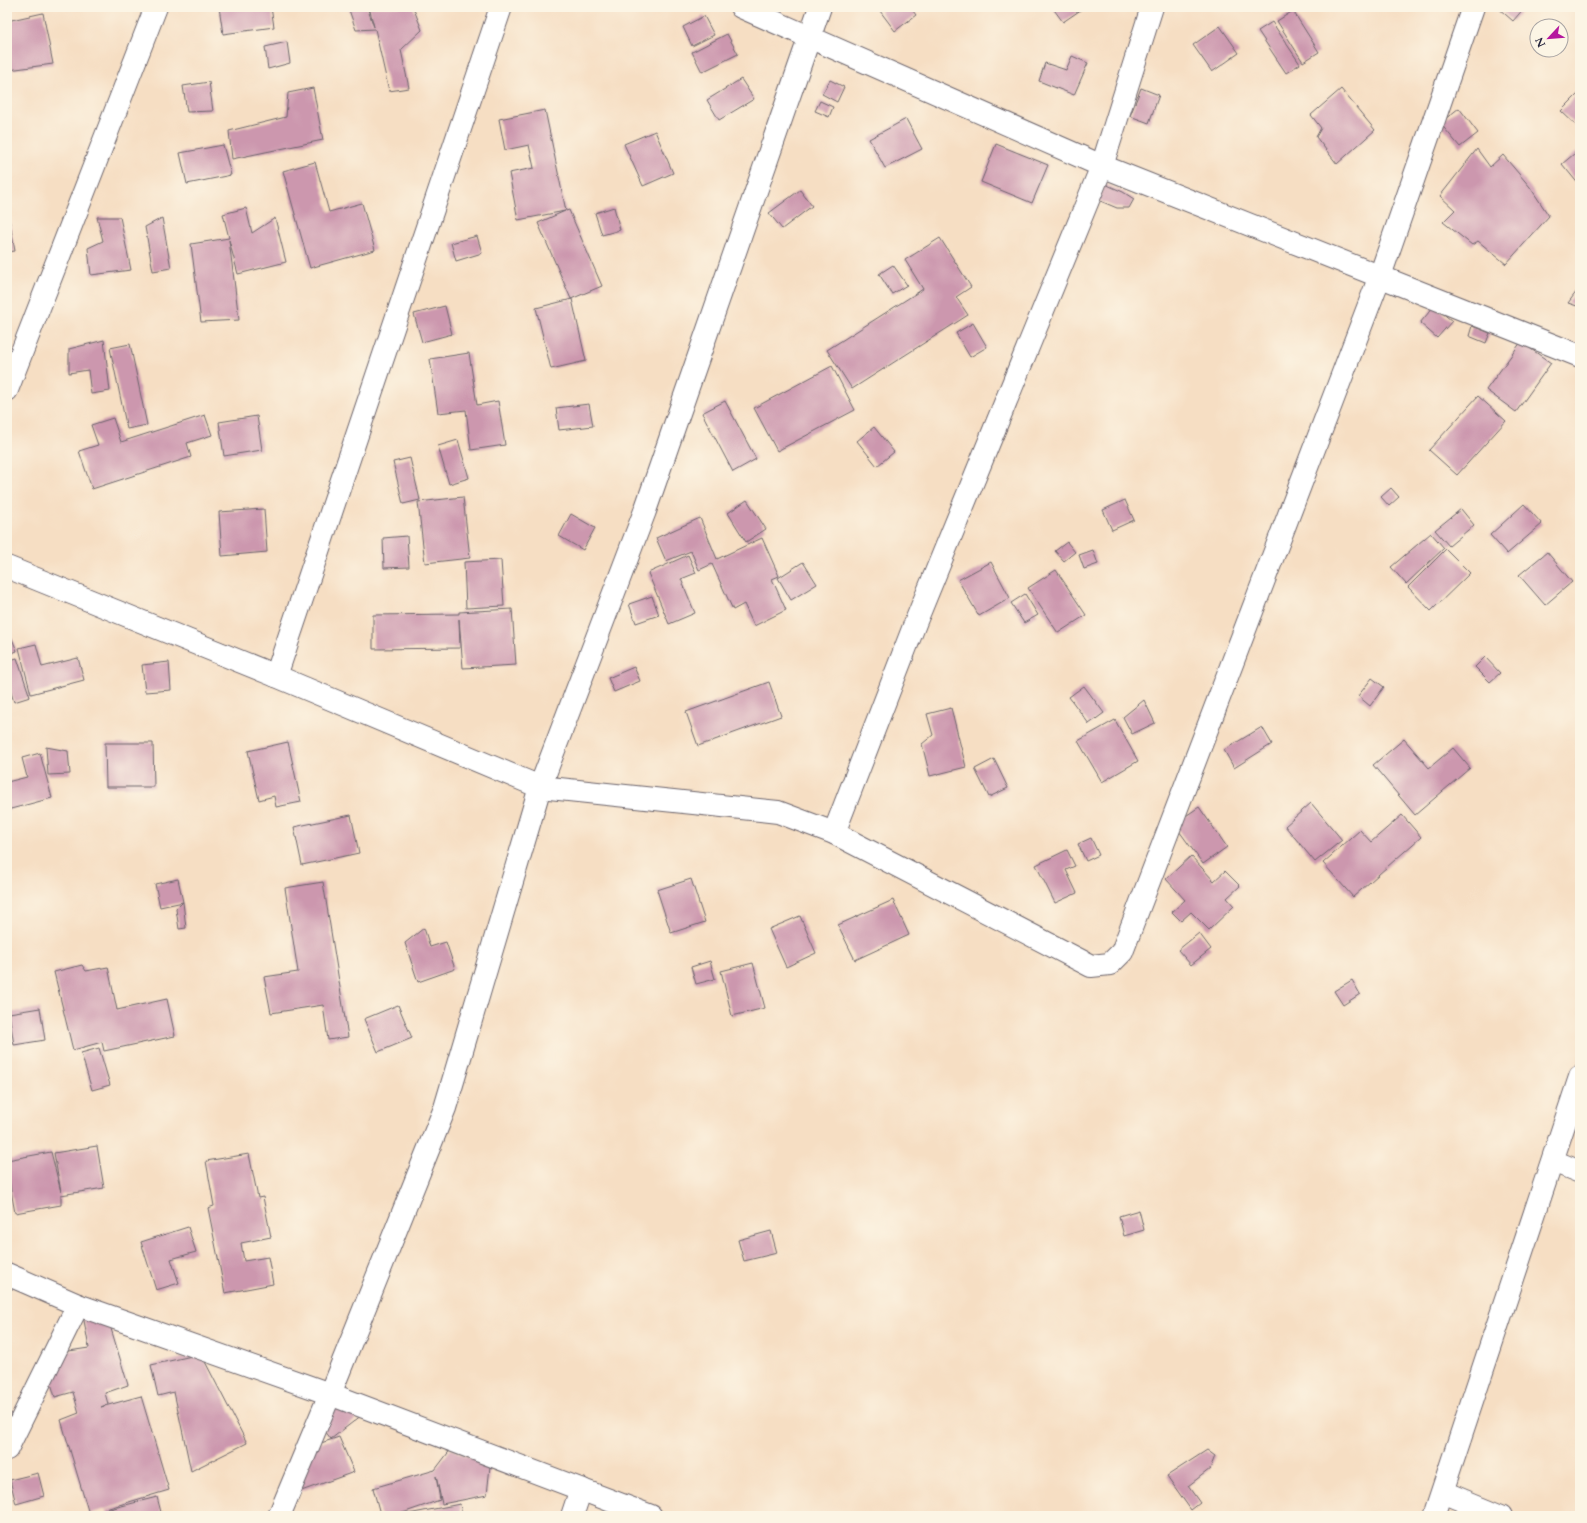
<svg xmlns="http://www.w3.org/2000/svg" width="1587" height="1523" font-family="Cardo,serif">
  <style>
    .building { fill: #cc97ae }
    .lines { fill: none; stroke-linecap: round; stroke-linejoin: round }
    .street-casing { stroke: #6c646b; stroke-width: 24 }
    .street { stroke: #fff; stroke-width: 22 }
  </style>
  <rect width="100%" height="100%" fill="#fcf5e5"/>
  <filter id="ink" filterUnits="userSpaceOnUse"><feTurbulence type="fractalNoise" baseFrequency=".025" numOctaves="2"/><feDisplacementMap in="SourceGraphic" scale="8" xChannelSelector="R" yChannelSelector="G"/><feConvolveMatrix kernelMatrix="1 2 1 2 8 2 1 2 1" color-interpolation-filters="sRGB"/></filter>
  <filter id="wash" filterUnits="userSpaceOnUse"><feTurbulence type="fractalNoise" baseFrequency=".012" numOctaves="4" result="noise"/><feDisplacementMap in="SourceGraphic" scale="16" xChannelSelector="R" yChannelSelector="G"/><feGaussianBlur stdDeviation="0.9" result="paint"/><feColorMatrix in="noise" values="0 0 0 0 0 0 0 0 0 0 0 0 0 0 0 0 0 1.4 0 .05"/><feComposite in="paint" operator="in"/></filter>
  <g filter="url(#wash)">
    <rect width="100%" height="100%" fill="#f6dec3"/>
    <g id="blocks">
      <!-- building -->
      <g class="building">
        <polygon points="219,7 271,7 274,27 223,34"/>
        <polygon points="348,7 367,7 374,27 369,7 413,7 422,30 401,50 409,88 389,91 375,29 356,30"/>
        <polygon points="877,7 910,7 916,15 895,31"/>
        <polygon points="1052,7 1085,7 1063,22"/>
        <polygon points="1497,7 1525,7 1513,21"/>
        <polygon points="1293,11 1319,52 1303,62 1277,21"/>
        <polygon points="43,13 53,64 9,70 7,60 7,21"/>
        <polygon points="704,16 714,35 692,46 683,27"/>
        <polygon points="1272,22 1300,64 1286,73 1258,31"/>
        <polygon points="1220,26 1239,53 1212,72 1193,45"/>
        <polygon points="727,34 738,54 702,72 692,52"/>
        <polygon points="287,42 290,63 268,69 265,47"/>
        <polygon points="1072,56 1088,63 1074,95 1039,81 1045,63 1066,70"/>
        <polygon points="741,79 754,99 719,120 707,100"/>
        <polygon points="830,80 844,87 837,102 822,94"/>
        <polygon points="209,82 213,111 187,112 183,86"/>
        <polygon points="313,88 323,140 232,159 229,131 286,117 288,93"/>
        <polygon points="1141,88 1159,95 1149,123 1130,116"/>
        <polygon points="1341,89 1375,130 1337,164 1316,137 1321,128 1311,115"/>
        <polygon points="1580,92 1580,129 1561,111"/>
        <polygon points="820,101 833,107 829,117 815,111"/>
        <polygon points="1459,108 1478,133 1460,147 1440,123"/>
        <polygon points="545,110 566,211 569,210 602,286 571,299 538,223 565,211 518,220 509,173 534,168 529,145 505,150 499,119"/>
        <polygon points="906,119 922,149 885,168 869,139"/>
        <polygon points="655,131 673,173 643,186 624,144"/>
        <polygon points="996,144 1048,165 1032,203 981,182"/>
        <polygon points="223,145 231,175 187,184 180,153"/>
        <polygon points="1477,149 1490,167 1503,155 1530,187 1549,216 1506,264 1478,241 1472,245 1443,222 1455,210 1440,196"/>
        <polygon points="1580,149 1580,186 1562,164"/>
        <polygon points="315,162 329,212 362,203 375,250 310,268 283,171"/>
        <polygon points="1105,184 1123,192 1134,199 1129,208 1117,208 1098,200"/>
        <polygon points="800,190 812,206 782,229 769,213"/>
        <polygon points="614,207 620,230 602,235 595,213"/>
        <polygon points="246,208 252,233 275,218 286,262 238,274 229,240 239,320 201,322 191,244 229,238 223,214"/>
        <polygon points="97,217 120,217 131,270 91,275 88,248 103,241"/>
        <polygon points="162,218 171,268 153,271 145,227"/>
        <polygon points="7,219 9,219 15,251 7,252"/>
        <polygon points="477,236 482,253 456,261 451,243"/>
        <polygon points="940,238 971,287 956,297 968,315 852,389 827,350 923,289 905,260"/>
        <polygon points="893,265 907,285 892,294 879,274"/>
        <polygon points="1580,287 1580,307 1568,303"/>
        <polygon points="572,299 586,361 551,369 536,308"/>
        <polygon points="445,306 452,334 422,342 414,314"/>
        <polygon points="1434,306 1452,321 1437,338 1420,323"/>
        <polygon points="973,323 987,347 970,357 956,333"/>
        <polygon points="1472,326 1490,333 1486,343 1469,336"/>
        <polygon points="104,340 110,391 91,394 88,370 69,373 69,349"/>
        <polygon points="1521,342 1551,363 1516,412 1486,390"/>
        <polygon points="130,344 147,425 127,429 110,348"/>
        <polygon points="469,353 477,405 498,401 505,445 471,450 466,410 438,413 430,359"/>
        <polygon points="832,366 855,410 777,451 754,408"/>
        <polygon points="1478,396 1506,421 1457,475 1429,450"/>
        <polygon points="725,401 756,459 733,472 702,413"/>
        <polygon points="589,404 593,426 559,430 556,408"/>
        <polygon points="205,415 212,435 187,443 191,457 92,489 79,451 98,445 91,425 113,418 121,442"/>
        <polygon points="257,416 262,450 224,456 219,422"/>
        <polygon points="874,427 894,452 877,466 857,441"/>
        <polygon points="458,440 469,478 449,484 438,446"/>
        <polygon points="410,458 420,500 403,504 393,462"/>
        <polygon points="1391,488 1399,497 1389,506 1381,497"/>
        <polygon points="463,497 470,558 425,563 418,502"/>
        <polygon points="747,500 766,529 746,542 728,513"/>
        <polygon points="1125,500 1134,520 1112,530 1103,510"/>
        <polygon points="1524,504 1542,524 1507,554 1490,535"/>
        <polygon points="264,509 267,552 222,556 219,512"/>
        <polygon points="1461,509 1474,525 1449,546 1435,530"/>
        <polygon points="571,514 595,528 583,550 559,536"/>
        <polygon points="700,518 717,559 762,538 779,576 772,579 786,610 754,626 744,604 733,610 712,564 699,570 691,551 666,561 656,538"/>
        <polygon points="1431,533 1444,548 1406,584 1391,567"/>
        <polygon points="407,536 409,567 384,568 383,538"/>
        <polygon points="1067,542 1075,552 1064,561 1055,551"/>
        <polygon points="1446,549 1470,573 1431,611 1408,587"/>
        <polygon points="1093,550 1098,564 1084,569 1079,555"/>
        <polygon points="1547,552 1572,582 1545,605 1519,575"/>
        <polygon points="688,555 696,573 681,579 695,613 669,624 648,573"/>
        <polygon points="501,560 504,606 466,608 464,562"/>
        <polygon points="803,562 817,584 791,600 778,578"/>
        <polygon points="991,562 1010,598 979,616 958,580"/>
        <polygon points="1056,570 1086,615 1058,633 1028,588"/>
        <polygon points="1025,594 1038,615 1024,623 1011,603"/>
        <polygon points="652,596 659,615 636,623 629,604"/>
        <polygon points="512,609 516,665 463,668 459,619 460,648 373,649 373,615 459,614 459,612"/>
        <polygon points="7,626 17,651 7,655"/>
        <polygon points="36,644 42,667 78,658 84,680 31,694 19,648"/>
        <polygon points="1485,657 1500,673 1490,682 1475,667"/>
        <polygon points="17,658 30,697 14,702 7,680 7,661"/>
        <polygon points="169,662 171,690 145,692 142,665"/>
        <polygon points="634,667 640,681 614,692 608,678"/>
        <polygon points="1372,678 1384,687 1370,706 1358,696"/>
        <polygon points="769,682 781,716 698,746 686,712"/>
        <polygon points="1084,686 1104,713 1089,724 1069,697"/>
        <polygon points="1144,700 1155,723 1132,734 1123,717"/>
        <polygon points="951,708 966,767 930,776 922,744 933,735 927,714"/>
        <polygon points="1115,720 1138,761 1102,782 1078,741"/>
        <polygon points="1262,727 1272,744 1234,768 1224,750"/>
        <polygon points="1404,739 1429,768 1453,748 1470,768 1415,815 1373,765"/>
        <polygon points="288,742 301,802 276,807 274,796 259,800 248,751"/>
        <polygon points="105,743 153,743 154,787 106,787"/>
        <polygon points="46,747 68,751 70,774 48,775"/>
        <polygon points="40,753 52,798 7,810 7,782 27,777 22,758"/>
        <polygon points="994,759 1008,788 989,797 975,769"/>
        <polygon points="1311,803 1342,840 1315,862 1285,826"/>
        <polygon points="1199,807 1227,847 1203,864 1174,824"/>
        <polygon points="351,815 359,853 302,865 294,827"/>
        <polygon points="1402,815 1421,837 1353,897 1323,863 1360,830 1371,842"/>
        <polygon points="1091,838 1099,855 1086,861 1078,844"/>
        <polygon points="1067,850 1075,866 1066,870 1077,893 1055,903 1036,865"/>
        <polygon points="1191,856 1214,881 1225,871 1240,886 1227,898 1234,906 1209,930 1191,912 1181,921 1172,912 1185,900 1166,879"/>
        <polygon points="178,879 183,902 160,907 155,884"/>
        <polygon points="691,879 705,922 671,933 657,890"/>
        <polygon points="323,882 348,1037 328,1040 323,1005 271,1013 264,977 298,972 285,888"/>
        <polygon points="893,900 909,935 855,960 838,925"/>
        <polygon points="183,902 186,928 179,929 176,909"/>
        <polygon points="800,916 816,953 786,967 769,929"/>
        <polygon points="424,928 430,947 446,942 455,969 418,982 405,943"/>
        <polygon points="1199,933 1211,949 1191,965 1178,950"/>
        <polygon points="710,961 715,979 696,984 691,967"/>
        <polygon points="753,963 765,1008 732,1016 721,971"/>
        <polygon points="82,965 86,971 108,967 117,1010 167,999 175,1036 104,1051 102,1042 73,1050 54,972"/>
        <polygon points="1352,980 1360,994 1343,1005 1334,991"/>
        <polygon points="398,1005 412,1038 378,1052 364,1019"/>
        <polygon points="40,1008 45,1040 14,1045 9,1013"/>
        <polygon points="99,1048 110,1085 92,1090 81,1053"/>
        <polygon points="97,1146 104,1188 61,1195 61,1205 15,1213 7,1168 7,1160 51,1152 61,1192 54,1153"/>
        <polygon points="249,1154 258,1198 263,1197 271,1237 241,1243 244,1261 268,1257 273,1284 225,1293 208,1208 214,1206 206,1161"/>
        <polygon points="1139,1210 1144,1230 1124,1236 1119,1216"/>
        <polygon points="188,1227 196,1252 171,1259 179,1283 156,1290 141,1242"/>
        <polygon points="771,1231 777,1253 744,1261 738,1240"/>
        <polygon points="83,1315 109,1322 128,1385 105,1393 108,1404 101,1407 141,1396 169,1490 89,1514 61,1420 79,1413 73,1392 55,1397 49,1376 62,1352 89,1348"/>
        <polygon points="201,1354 247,1443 191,1471 174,1392 158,1396 151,1365"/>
        <polygon points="333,1403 362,1415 331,1439 322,1427"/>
        <polygon points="339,1437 354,1472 293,1494 315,1445"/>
        <polygon points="451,1449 490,1466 487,1495 442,1504 436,1476 440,1500 394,1516 383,1516 380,1514 373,1488 435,1470"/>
        <polygon points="1207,1450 1215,1456 1210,1469 1188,1486 1200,1503 1191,1510 1167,1476"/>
        <polygon points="38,1473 44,1496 16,1504 10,1480"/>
        <polygon points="157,1497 162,1516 107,1516 106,1510"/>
        <polygon points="460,1504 462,1516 403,1516 403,1515"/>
      </g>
    </g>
  </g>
  <g filter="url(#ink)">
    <use href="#blocks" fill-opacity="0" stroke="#6c646b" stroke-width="1"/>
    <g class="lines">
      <!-- street casing -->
      <g class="street-casing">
        <g id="street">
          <polyline points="741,7 1102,166 1580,356"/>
          <polyline points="7,390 156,7"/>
          <polyline points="7,567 276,676 540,787 778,812 834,833 1091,966 1110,964 1122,952 1380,276 1473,7"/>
          <polyline points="276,676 501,7"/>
          <polyline points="834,833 916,621 1102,166 1152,7"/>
          <polyline points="1553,1161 1580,1172"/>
          <polyline points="7,1274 78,1305 330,1394 651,1516"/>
          <polyline points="7,1449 78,1305"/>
          <polyline points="1443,1492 1501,1516"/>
          <polyline points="279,1516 330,1394 445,1108 540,787 645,511 820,7"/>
          <polyline points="572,1516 581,1489"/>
          <polyline points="1434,1516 1580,1077"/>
        </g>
      </g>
      <!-- street -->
      <use href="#street" class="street"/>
    </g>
  </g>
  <!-- margin -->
  <rect width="1587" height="1523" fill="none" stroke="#fcf5e5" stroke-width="24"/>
  <!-- north arrow -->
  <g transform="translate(1549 38) rotate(244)"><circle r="19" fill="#fcf5e5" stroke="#a5a1a1"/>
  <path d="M0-3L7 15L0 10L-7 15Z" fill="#b5179e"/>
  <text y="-6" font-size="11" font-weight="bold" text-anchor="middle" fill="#22223b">N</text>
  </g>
</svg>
